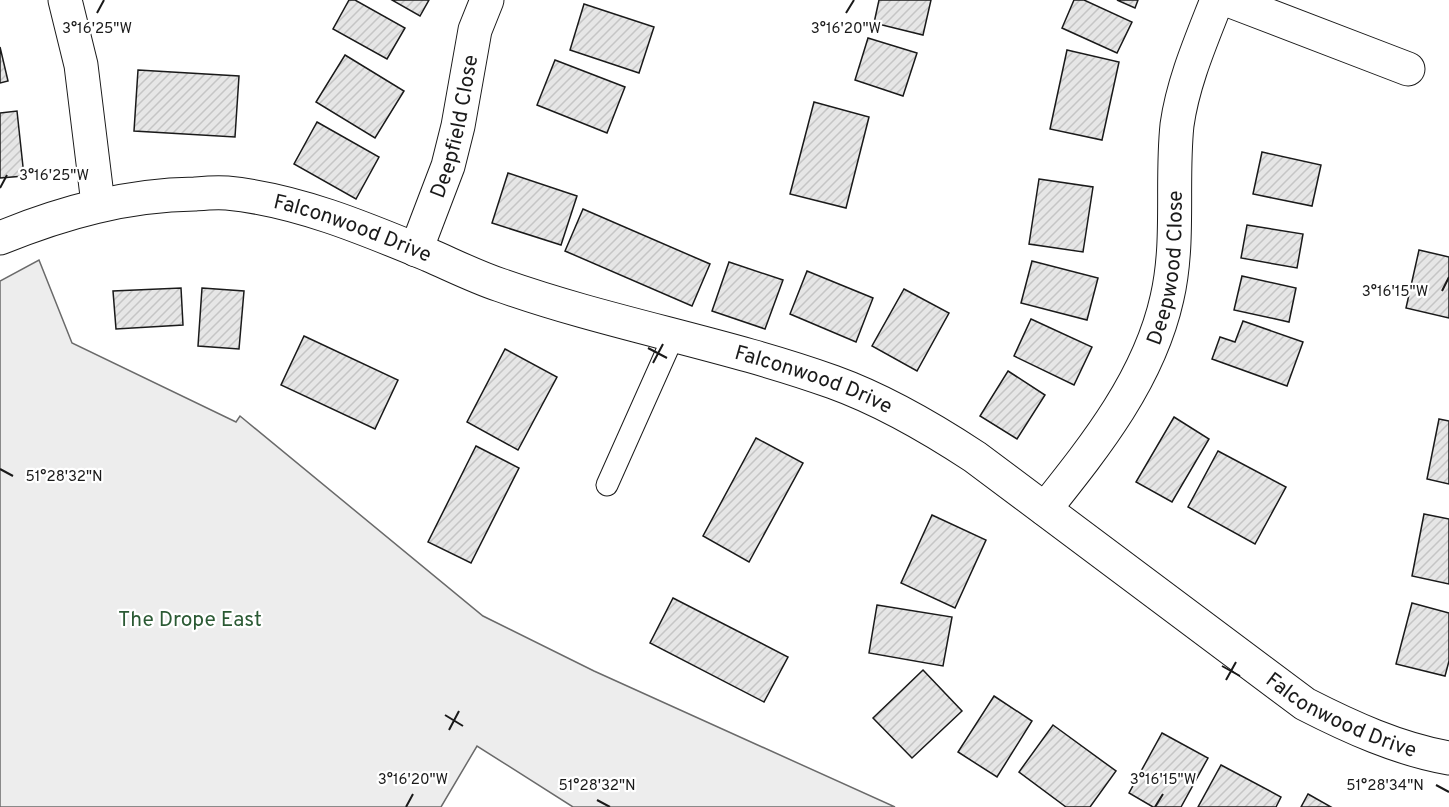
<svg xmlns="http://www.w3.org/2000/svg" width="1449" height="807" font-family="Overpass,sans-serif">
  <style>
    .built { fill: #ededed; stroke: #6a6a6a; stroke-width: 1.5 }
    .building { fill: url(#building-hatch); stroke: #1a1a1a; stroke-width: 1.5 }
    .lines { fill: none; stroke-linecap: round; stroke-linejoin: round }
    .lane-casing { stroke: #1a1a1a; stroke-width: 23 }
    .street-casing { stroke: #1a1a1a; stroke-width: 35 }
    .lane { stroke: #fff; stroke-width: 21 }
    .street { stroke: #fff; stroke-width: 33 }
    .ticks { fill: none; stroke: #1a1a1a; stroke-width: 2 }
    .labels { text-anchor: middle; stroke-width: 4.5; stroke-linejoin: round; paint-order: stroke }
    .street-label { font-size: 21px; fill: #1a1a1a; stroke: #fff }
    .park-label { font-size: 21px; fill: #2b5a34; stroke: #fff }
    .ticks-label { font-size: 15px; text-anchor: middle; fill: #1a1a1a; stroke: #fff; stroke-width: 4.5; stroke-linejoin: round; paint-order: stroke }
  </style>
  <defs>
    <pattern id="building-hatch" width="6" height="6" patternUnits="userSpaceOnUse" patternTransform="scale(1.5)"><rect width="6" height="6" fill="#e6e6e6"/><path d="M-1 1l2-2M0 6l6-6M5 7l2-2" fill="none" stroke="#c5c5c5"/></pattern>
  </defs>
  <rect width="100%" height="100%" fill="#fff"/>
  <!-- built -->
  <polygon class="built" points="39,260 72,343 236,422 240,416 483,616 594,671 895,807 573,807 477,746 441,807 0,807 0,281"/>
  <!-- building -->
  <g class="building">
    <polygon points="349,0 355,0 405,28 387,59 333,29"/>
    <polygon points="392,0 429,0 420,16"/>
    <polygon points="879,0 931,0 923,35 874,23"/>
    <polygon points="1074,0 1084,0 1132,22 1117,53 1062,28"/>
    <polygon points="1117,0 1138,0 1135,8"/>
    <polygon points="584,4 654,27 639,73 570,50"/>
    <polygon points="868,38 917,53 903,96 855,80"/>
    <polygon points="0,47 8,81 0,83"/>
    <polygon points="1067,50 1119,62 1102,140 1050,129"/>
    <polygon points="345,55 404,91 375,138 316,102"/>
    <polygon points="555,60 625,87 607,133 537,105"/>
    <polygon points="138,70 239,76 235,137 134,131"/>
    <polygon points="814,102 869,117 846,208 790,194"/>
    <polygon points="17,111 24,176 0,178 0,113"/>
    <polygon points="317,122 379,157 356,199 294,164"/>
    <polygon points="1262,152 1321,165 1312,206 1253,194"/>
    <polygon points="508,173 577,196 561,245 492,223"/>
    <polygon points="1039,179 1093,187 1083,252 1029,244"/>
    <polygon points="583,209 710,264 692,306 565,251"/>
    <polygon points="1247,225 1303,234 1297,268 1241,258"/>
    <polygon points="1419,250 1449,257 1449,318 1406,308"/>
    <polygon points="1032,261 1098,278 1087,320 1021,303"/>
    <polygon points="729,262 783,280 765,329 712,311"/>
    <polygon points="807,271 873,298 856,342 790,314"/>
    <polygon points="1242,276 1296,288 1289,322 1234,310"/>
    <polygon points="181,288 183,325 116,329 113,291"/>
    <polygon points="202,288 244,291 239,349 198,346"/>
    <polygon points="904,289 949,313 917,371 872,346"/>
    <polygon points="1031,319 1092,347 1074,385 1014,356"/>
    <polygon points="1243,321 1303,342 1287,386 1212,359 1220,337 1235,342"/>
    <polygon points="304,336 398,380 375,429 281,385"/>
    <polygon points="505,349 557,377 518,450 467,422"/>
    <polygon points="1008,371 1045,395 1017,439 980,416"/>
    <polygon points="1174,417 1209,439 1172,502 1136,482"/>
    <polygon points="1439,419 1449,421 1449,484 1427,479"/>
    <polygon points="756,438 803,463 749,562 703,536"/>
    <polygon points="476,446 519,468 471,563 428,542"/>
    <polygon points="1218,451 1286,487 1255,544 1188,507"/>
    <polygon points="1424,514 1449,519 1449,584 1412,576"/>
    <polygon points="932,515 986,540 955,608 901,583"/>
    <polygon points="673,598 788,657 764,702 650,643"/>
    <polygon points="1412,603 1449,613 1449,661 1445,676 1396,664"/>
    <polygon points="877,605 952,617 943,666 869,653"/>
    <polygon points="923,670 962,711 912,758 873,718"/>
    <polygon points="994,696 1032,721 997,777 958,752"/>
    <polygon points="1053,725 1116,771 1090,807 1066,807 1019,772"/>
    <polygon points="1162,733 1208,758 1181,807 1153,807 1129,793"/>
    <polygon points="1221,765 1281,797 1276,807 1198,807"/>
    <polygon points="1308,794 1331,807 1301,807"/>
  </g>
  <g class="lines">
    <!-- lane casing -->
    <g class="lane-casing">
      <polyline id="lane" points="607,485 674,335"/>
    </g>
    <!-- street casing -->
    <g class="street-casing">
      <g id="street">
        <polyline points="65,0 81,65 98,204"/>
        <polyline points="1228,0 1408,69"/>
        <path id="s1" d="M0,238C64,212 126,195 195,194C206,193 216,192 227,193C297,200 364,228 429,255C452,265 476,277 500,285C610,324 724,343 833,382C883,400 931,428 975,457L1305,704C1350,727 1398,749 1449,758"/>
        <path id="s2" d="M416,250L448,166L458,126L475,30L487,0"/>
        <path id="s3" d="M1045,509C1096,445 1149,379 1167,298C1180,242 1171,182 1177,125C1183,82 1201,41 1217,0"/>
      </g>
    </g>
    <!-- lane -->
    <use href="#lane" class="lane"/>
    <!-- street -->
    <use href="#street" class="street"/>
  </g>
  <!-- ticks -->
  <path class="ticks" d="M97,13L104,0M846,13L854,0M0,188L7,175M1442,291L1449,277M648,348L667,358M653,363L663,344M0,469L13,476M1222,666L1240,676M1226,680L1236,662M445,715L463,726M449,730L459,711M1436,785L1449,792M597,800L610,807M406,807L413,794M1155,807L1163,794"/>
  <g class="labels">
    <!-- street labels -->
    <g class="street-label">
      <text dy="7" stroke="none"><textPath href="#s2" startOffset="130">Deepfield Close</textPath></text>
      <text dy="7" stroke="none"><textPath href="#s1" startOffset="364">Falconwood Drive</textPath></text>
      <text dy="7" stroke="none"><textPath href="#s3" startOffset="276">Deepwood Close</textPath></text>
      <text dy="7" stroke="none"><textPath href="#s1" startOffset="850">Falconwood Drive</textPath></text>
      <text dy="7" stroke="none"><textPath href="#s1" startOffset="1480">Falconwood Drive</textPath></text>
    </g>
    <!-- park labels -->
    <g class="park-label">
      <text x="190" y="626">The Drope East</text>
    </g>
  </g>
  <g class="ticks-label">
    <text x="97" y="33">3°16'25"W</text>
    <text x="846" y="33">3°16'20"W</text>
    <text x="54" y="180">3°16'25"W</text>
    <text x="1395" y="296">3°16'15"W</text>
    <text x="64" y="481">51°28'32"N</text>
    <text x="413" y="784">3°16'20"W</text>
    <text x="1163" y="784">3°16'15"W</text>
    <text x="597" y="790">51°28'32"N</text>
    <text x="1385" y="790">51°28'34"N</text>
  </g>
</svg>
